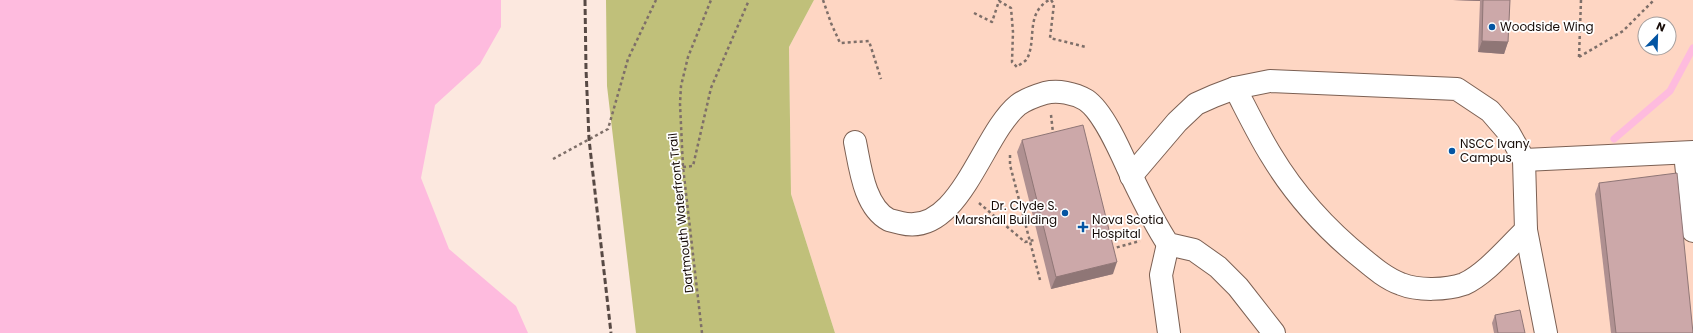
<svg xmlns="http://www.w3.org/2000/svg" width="1693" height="333" font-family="Poppins,sans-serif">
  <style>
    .built { fill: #fed6c3; fill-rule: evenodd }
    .green { fill: #c0c07a }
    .water { fill: #febbde }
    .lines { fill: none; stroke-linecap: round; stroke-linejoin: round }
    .stream { stroke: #febbde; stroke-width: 7 }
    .minor-casing { stroke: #7c6053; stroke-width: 24 }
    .path { stroke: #7e6f69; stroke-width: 2.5; stroke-dasharray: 3 3; stroke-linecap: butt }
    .minor { stroke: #fff; stroke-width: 22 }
    .rail { stroke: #574944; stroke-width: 3; stroke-dasharray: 6 3; stroke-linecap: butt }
    .wall { fill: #af9091 }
    .shaded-wall { fill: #8f7676 }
    .building { fill: #cca8a9; stroke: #8f7676 }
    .poi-dot { fill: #0455a3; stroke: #fff; stroke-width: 1.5 }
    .labels { text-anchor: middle; stroke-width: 3.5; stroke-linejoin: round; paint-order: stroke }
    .poi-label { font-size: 12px; fill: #160b07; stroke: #fff; text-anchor: start }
    .street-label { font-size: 12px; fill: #160b07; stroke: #fff }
  </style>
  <rect width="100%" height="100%" fill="#fce8df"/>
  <!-- built -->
  <path class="built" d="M814,0H1693V333H835L791,194L789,47ZM1645,24H1669V48H1645Z"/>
  <!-- green -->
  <polygon class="green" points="606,0 814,0 789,47 791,194 835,333 636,333 607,86"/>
  <!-- water -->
  <polygon class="water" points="0,0 501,0 501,27 480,64 435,105 421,178 449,249 516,306 528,333 0,333"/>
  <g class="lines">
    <!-- stream -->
    <polyline class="stream" points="1614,139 1670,91 1693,48"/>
    <!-- minor casing -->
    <g class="minor-casing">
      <g id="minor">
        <path d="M1235,88C1247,111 1258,134 1271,155C1295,195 1327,230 1363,259C1375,269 1387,279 1401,284C1418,291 1447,290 1464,284C1486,274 1508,247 1526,230"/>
        <path d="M855,142C860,166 864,207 889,220C893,221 897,222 901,223C959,238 982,134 1018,105C1026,99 1035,96 1045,93C1058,90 1074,93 1086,100C1104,112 1122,155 1131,175C1142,198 1154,223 1168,244L1194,250L1218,267L1238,287L1274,333"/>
        <polyline points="1685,153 1693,231"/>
        <polyline points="1524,160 1693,152"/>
        <polyline points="1131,176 1177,122 1196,104 1214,96 1235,88 1270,81 1457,89 1490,111 1509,133 1524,160 1526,230 1546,333"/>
        <polyline points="1168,244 1161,275 1169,333"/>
      </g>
    </g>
    <!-- path -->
    <g class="path">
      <polyline points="823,0 831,23 840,43 869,41 881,79"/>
      <polyline points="1051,0 1054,4 1050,38 1086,47"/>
      <path d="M974,13L992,22L999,1L1011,8L1013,32L1012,62L1017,67C1020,64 1025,62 1027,59C1037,39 1025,14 1049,0"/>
      <polyline points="1579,57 1623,31 1654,0"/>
      <polyline points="1579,57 1581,0"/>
      <polyline points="1051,115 1053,133"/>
      <polyline points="1010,155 1010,165 1040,280"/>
      <polyline points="553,159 608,129 628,59 656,0"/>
      <polyline points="683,167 693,166 711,88 749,0"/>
      <polyline points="979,203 1025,242 1034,240"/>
      <polyline points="1111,249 1140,241"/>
      <polyline points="702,333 683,167 680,104 681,86 688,57 711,0"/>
    </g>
    <!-- minor -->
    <use href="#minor" class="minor"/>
    <!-- rail -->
    <polyline class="rail" points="585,0 586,69 589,139 611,333"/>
  </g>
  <!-- wall -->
  <g class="wall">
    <polygon points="1453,0 1510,0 1508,42 1504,54 1478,52 1480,1"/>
    <polygon points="1022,140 1113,274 1051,289 1017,152"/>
    <polygon points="1599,183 1693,333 1611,333 1595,194"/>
    <polygon points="1495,315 1525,333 1494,333 1492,323"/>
  </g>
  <!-- shaded-wall -->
  <g class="shaded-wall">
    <polygon points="1453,0 1480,0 1480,1"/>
    <polygon points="1482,41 1508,42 1504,54 1478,52"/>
    <polygon points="1117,262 1113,274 1051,289 1056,277"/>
  </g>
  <!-- building -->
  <g class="building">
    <polygon points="1483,0 1510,0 1508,42 1482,41"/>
    <polygon points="1083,125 1117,262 1056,277 1022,140"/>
    <polygon points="1677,173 1693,333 1616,333 1599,183"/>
    <polygon points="1520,310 1525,333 1498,333 1495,315"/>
  </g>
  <!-- markers -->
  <g class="poi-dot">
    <circle cx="1492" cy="27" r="4"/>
    <circle cx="1452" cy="151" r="4"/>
    <circle cx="1065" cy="213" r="4"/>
    <path d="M1081 221h4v4h4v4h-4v4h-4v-4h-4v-4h4z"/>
  </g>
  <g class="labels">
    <!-- poi labels -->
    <g class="poi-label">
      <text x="1500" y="31">Woodside Wing</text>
      <text x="1460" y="148">NSCC Ivany<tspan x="1460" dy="14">Campus</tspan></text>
      <text x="1057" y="210" text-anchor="end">Dr. Clyde S.<tspan x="1057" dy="14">Marshall Building</tspan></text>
      <text x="1092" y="224">Nova Scotia<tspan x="1092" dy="14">Hospital</tspan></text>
    </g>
    <!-- street labels -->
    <g class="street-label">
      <text transform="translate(681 213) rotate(-96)" y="4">Dartmouth Waterfront Trail</text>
    </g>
  </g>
  <!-- north arrow -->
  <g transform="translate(1657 36) rotate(23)"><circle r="19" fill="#ffffff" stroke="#a29d9c"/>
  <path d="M0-3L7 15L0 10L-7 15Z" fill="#0455a3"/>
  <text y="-6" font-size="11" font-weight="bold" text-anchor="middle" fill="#160b07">N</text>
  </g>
</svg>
